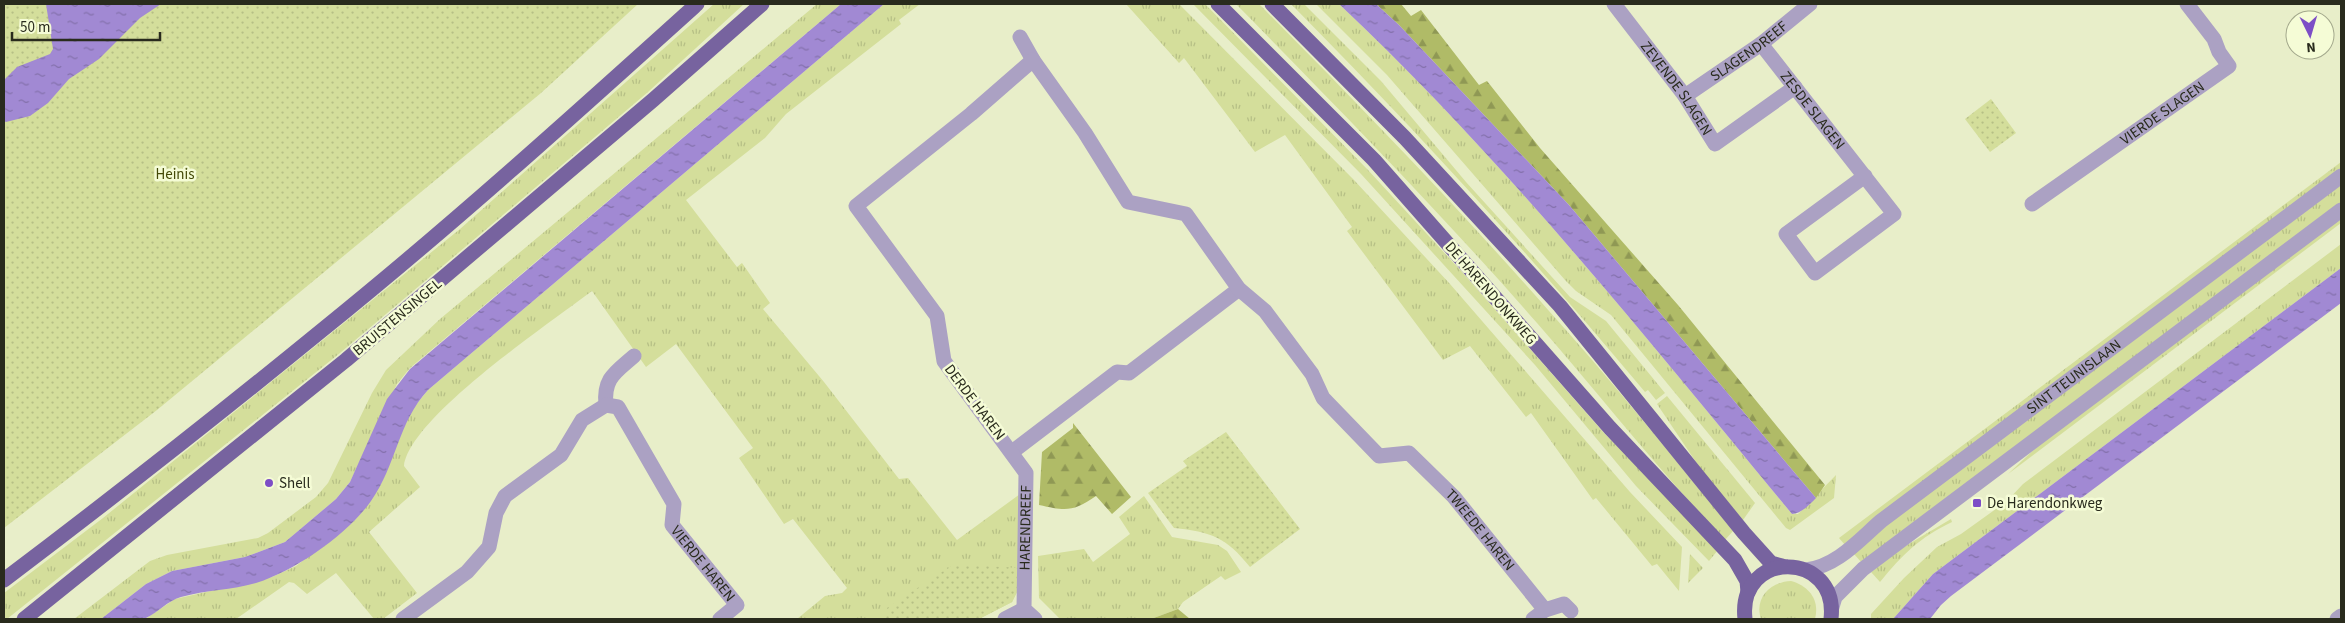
<svg xmlns="http://www.w3.org/2000/svg" width="2345" height="623" font-family="'Source Sans 3',sans-serif">
  <style>
    .grass { fill: url(#grass-tufts) }
    .forest { fill: url(#forest-firs) }
    .park { fill: url(#park-dots) }
    .water { fill: url(#water-ripples) }
    .lines { fill: none; stroke-linecap: round; stroke-linejoin: round }
    .minor { stroke: #aba1c3; stroke-width: 15 }
    .major { stroke: #77639f; stroke-width: 15 }
    .poi-dot { fill: #7d4ec6; stroke: #f5fcd6; stroke-width: 2 }
    .labels { text-anchor: middle; stroke-width: 5; stroke-linejoin: round; paint-order: stroke }
    .street-label { font-size: 15px; fill: #292b1d; stroke: #f5fcd6 }
    .park-label { font-size: 15px; fill: #444a08; stroke: #f5fcd6 }
    .poi-label { font-size: 15px; fill: #292b1d; stroke: #f5fcd6; text-anchor: start }
  </style>
  <defs>
    <pattern id="grass-tufts" width="24" height="20" patternUnits="userSpaceOnUse" patternTransform="scale(1.25)"><rect width="24" height="20" fill="#d4de9b"/><path d="M3 7l-1-3M5 7V3M7 7l1-3M15 17l-1-3M17 17v-4M19 17l1-3" fill="none" stroke="#b6bf85"/></pattern>
    <pattern id="forest-firs" width="22" height="20" patternUnits="userSpaceOnUse" patternTransform="scale(1.25)"><rect width="22" height="20" fill="#b0bb67"/><path d="M5 1l3.5 6h-7zM16 11l3.5 6h-7z" fill="#8f9854"/></pattern>
    <pattern id="park-dots" width="8" height="8" patternUnits="userSpaceOnUse" patternTransform="scale(1.25)"><rect width="8" height="8" fill="#d4de9b"/><path d="M2 2h.1M6 6h.1" fill="none" stroke="#b6bf85" stroke-width="1.8" stroke-linecap="round"/></pattern>
    <pattern id="water-ripples" width="26" height="14" patternUnits="userSpaceOnUse" patternTransform="scale(1.25)"><rect width="26" height="14" fill="#a189d3"/><path d="M2 4q2-2 4 0t4 0M15 11q2-2 4 0t4 0" fill="none" stroke="#8370ab"/></pattern>
  </defs>
  <rect width="100%" height="100%" fill="#e8eec9"/>
  <!-- grass -->
  <g class="grass">
    <polygon points="714,4 744,4 648,92 340,353 7,619 4,619 4,593 103,518 460,229"/>
    <polygon points="817,4 841,4 410,368 397,384 350,482 336,499 285,542 245,557 172,571 146,584 101,619 74,619 150,561 167,555 258,538 268,533 316,497 328,483 372,393 386,370 440,319"/>
    <path d="M884,4H920L899,20L901,24L786,114L765,138L686,200L737,267L742,263L770,303L763,309L824,382L899,479L908,478L957,540L1020,494L1017,592L1012,602L979,619H797L825,596L842,593L847,588L793,519L784,524L739,458L753,448L676,344L646,367L592,291C550,323 410,417 404,466L420,487L369,532L417,593L383,619H374L336,573L307,594L294,583L289,582L236,619H145L175,599L272,577L296,566L355,520L382,482L409,413L428,390Z"/>
    <polygon points="1126,4 1179,4 1354,180 1450,284 1630,492 1682,547 1679,591 1657,564 1652,566 1596,498 1593,500 1531,413 1526,417 1470,346 1443,360 1347,231 1352,227 1285,135 1255,152 1184,58 1179,63"/>
    <polygon points="1193,4 1205,4 1368,170 1462,272 1604,433 1718,550 1709,561 1636,486 1535,365 1361,174"/>
    <path d="M1236,4H1259C1358,104 1456,205 1549,311C1613,382 1673,457 1733,531L1725,540C1659,471 1600,395 1537,323C1441,213 1338,108 1236,4Z"/>
    <path d="M1291,4H1304L1381,81L1466,182L1570,297L1606,321L1665,393L1656,400L1648,390L1645,392C1533,258 1415,129 1291,4Z"/>
    <path d="M1316,4H1339C1505,160 1647,339 1792,514H1798L1836,475L1834,498L1790,530L1786,528L1611,315L1576,291L1565,280L1387,75Z"/>
    <polygon points="2341,162 2341,169 1845,545 1839,538"/>
    <polygon points="2341,183 2341,203 1862,563 1854,554 1885,524"/>
    <polygon points="2341,217 2341,223 2008,474 2041,443"/>
    <polygon points="2341,244 2341,268 1933,574 1893,619 1871,619 1871,614 1904,578 1937,547 1961,534 2007,501 2023,484"/>
    <polygon points="1667,396 1755,503 1743,520 1702,471 1657,404"/>
    <polygon points="1144,496 1172,537 1218,545 1227,551 1241,572 1225,580 1221,576 1183,602 1178,609 1151,619 1060,619 1039,598 1038,556 1084,549 1093,562 1130,534 1119,517"/>
    <path d="M1951,519L1952,522C1919,538 1903,554 1880,582L1871,572L1897,551Z"/>
    <polygon points="1690,554 1703,568 1688,583"/>
    <path d="M1791,581C1809,586 1820,600 1815,619H1761C1754,598 1770,582 1791,581Z"/>
  </g>
  <!-- forest -->
  <g class="forest">
    <polygon points="1376,4 1401,4 1411,16 1421,10 1479,85 1487,81 1540,148 1678,305 1825,485 1816,498 1569,205 1399,25"/>
    <path d="M1073,423L1131,497L1112,514L1096,496C1073,512 1066,511 1039,505L1042,452L1073,428Z"/>
    <polygon points="1178,609 1190,619 1151,619"/>
  </g>
  <!-- park -->
  <g class="park">
    <polygon points="4,4 638,4 541,93 157,410 4,528"/>
    <polygon points="1991,99 2016,133 1990,152 1965,119"/>
    <path d="M1226,432L1300,529L1250,567C1226,537 1211,532 1174,528L1148,493L1187,466L1183,461Z"/>
    <polygon points="954,564 1018,568 1017,592 1012,602 979,619 886,619 887,608"/>
  </g>
  <!-- water -->
  <g class="water">
    <polygon points="46,4 161,4 140,18 99,59 69,79 48,103 30,116 6,122 4,121 4,80 17,67 50,54 53,49"/>
    <path d="M841,4H884L428,390C398,422 396,466 371,501C348,534 295,571 256,583C232,590 206,590 181,597C167,601 159,612 146,618C138,622 111,619 101,619L146,584L172,571L245,557L285,542L336,499L350,482L387,399L410,369Z"/>
    <path d="M1339,4H1376L1399,25L1569,205L1816,498C1810,504 1801,514 1792,514C1647,339 1505,160 1339,4Z"/>
    <polygon points="2341,268 2341,303 1951,596 1941,605 1930,619 1893,619 1933,574"/>
  </g>
  <g class="lines">
    <!-- minor -->
    <g class="minor">
      <path id="s1" d="M1614,4L1685,96L1715,144L1795,87"/>
      <polyline points="1020,37 1033,60"/>
      <path id="s2" d="M1761,44L1894,214L1815,273L1786,234L1865,176"/>
      <path id="s3" d="M1685,96L1761,44L1810,4"/>
      <path id="s4" d="M2032,204L2229,66L2219,52L2214,39L2187,4"/>
      <path d="M606,405C603,378 616,372 634,356"/>
      <polyline points="1012,452 1117,372 1129,373 1239,289"/>
      <path id="s5" d="M1806,570C1837,566 1858,541 1881,521L2341,176"/>
      <polyline points="1832,607 1835,597 1863,569 2341,210"/>
      <path id="s6" d="M403,619L467,572L489,547L496,513L505,496L561,455L582,420L606,405L618,407L674,504L672,525L737,605L720,619"/>
      <polyline points="1005,619 1024,609"/>
      <path id="s7" d="M1035,619L1024,609L1026,473L944,361L937,316L856,206L971,114L1033,60L1085,133L1128,202L1186,214L1239,289L1265,311L1312,374L1323,398L1379,456L1409,453L1454,497L1545,610"/>
      <polyline points="1533,619 1545,610 1564,604 1571,611"/>
      <polyline points="2337,619 2341,616"/>
    </g>
    <!-- major -->
    <g class="major">
      <polyline points="1218,4 1374,160 1610,428 1735,560 1747,581 1748,592"/>
      <polyline points="1272,4 1405,138 1560,306 1744,533 1771,563 1782,566"/>
      <path d="M4,580C111,499 217,416 321,331C450,227 574,115 697,4"/>
      <polyline points="24,619 346,360 653,100 762,4"/>
      <path d="M1745,619C1737,549 1839,550 1831,619"/>
    </g>
  </g>
  <!-- markers -->
  <g class="poi-dot">
    <circle cx="269" cy="483" r="5"/>
    <rect x="1972" y="498" width="10" height="10" rx="2.5"/>
  </g>
  <g class="labels">
    <!-- street labels -->
    <g class="street-label">
      <text dy="5" stroke="none"><textPath href="#s3" startOffset="78">SLAGENDREEF</textPath></text>
      <text dy="5" stroke="none"><textPath href="#s1" startOffset="105">ZEVENDE SLAGEN</textPath></text>
      <text dy="5" stroke="none"><textPath href="#s2" startOffset="84">ZESDE SLAGEN</textPath></text>
      <text dy="5" stroke="none"><textPath href="#s4" startOffset="159">VIERDE SLAGEN</textPath></text>
      <text transform="translate(1491 293) rotate(49)" y="5">DE HARENDONKWEG</text>
      <text transform="translate(397 317) rotate(-40)" y="5">BRUISTENSINGEL</text>
      <text dy="5" stroke="none"><textPath href="#s5" startOffset="332">SINT TEUNISLAAN</textPath></text>
      <text transform="translate(975 402) rotate(53)" y="5">DERDE HAREN</text>
      <text dy="5" stroke="none"><textPath href="#s7" startOffset="96">HARENDREEF</textPath></text>
      <text dy="5" stroke="none"><textPath href="#s7" startOffset="1378">TWEEDE HAREN</textPath></text>
      <text dy="5" stroke="none"><textPath href="#s6" startOffset="500">VIERDE HAREN</textPath></text>
    </g>
    <!-- park labels -->
    <g class="park-label">
      <text x="175" y="179">Heinis</text>
    </g>
    <!-- poi labels -->
    <g class="poi-label">
      <text x="279" y="488">Shell</text>
      <text x="1987" y="508">De Harendonkweg</text>
    </g>
  </g>
  <!-- border -->
  <rect width="2345" height="623" fill="none" stroke="#292b1d" stroke-width="10"/>
  <!-- north arrow -->
  <g transform="translate(2310 35) rotate(175)"><circle r="24" fill="#f5fcd6" stroke="#a3a88c"/>
  <path d="M0-4L9 19L0 12L-9 19Z" fill="#7d4ec6"/>
  <text y="-8" font-size="14" font-weight="bold" text-anchor="middle" fill="#292b1d">N</text>
  </g>
  <!-- scale -->
  <path d="M12 32v8h148v-8" fill="none" stroke="#292b1d" stroke-width="2.5"/>
  <text x="20" y="32" font-size="15" fill="#292b1d" stroke="#f5fcd6" stroke-width="4" paint-order="stroke">50 m</text>
</svg>
